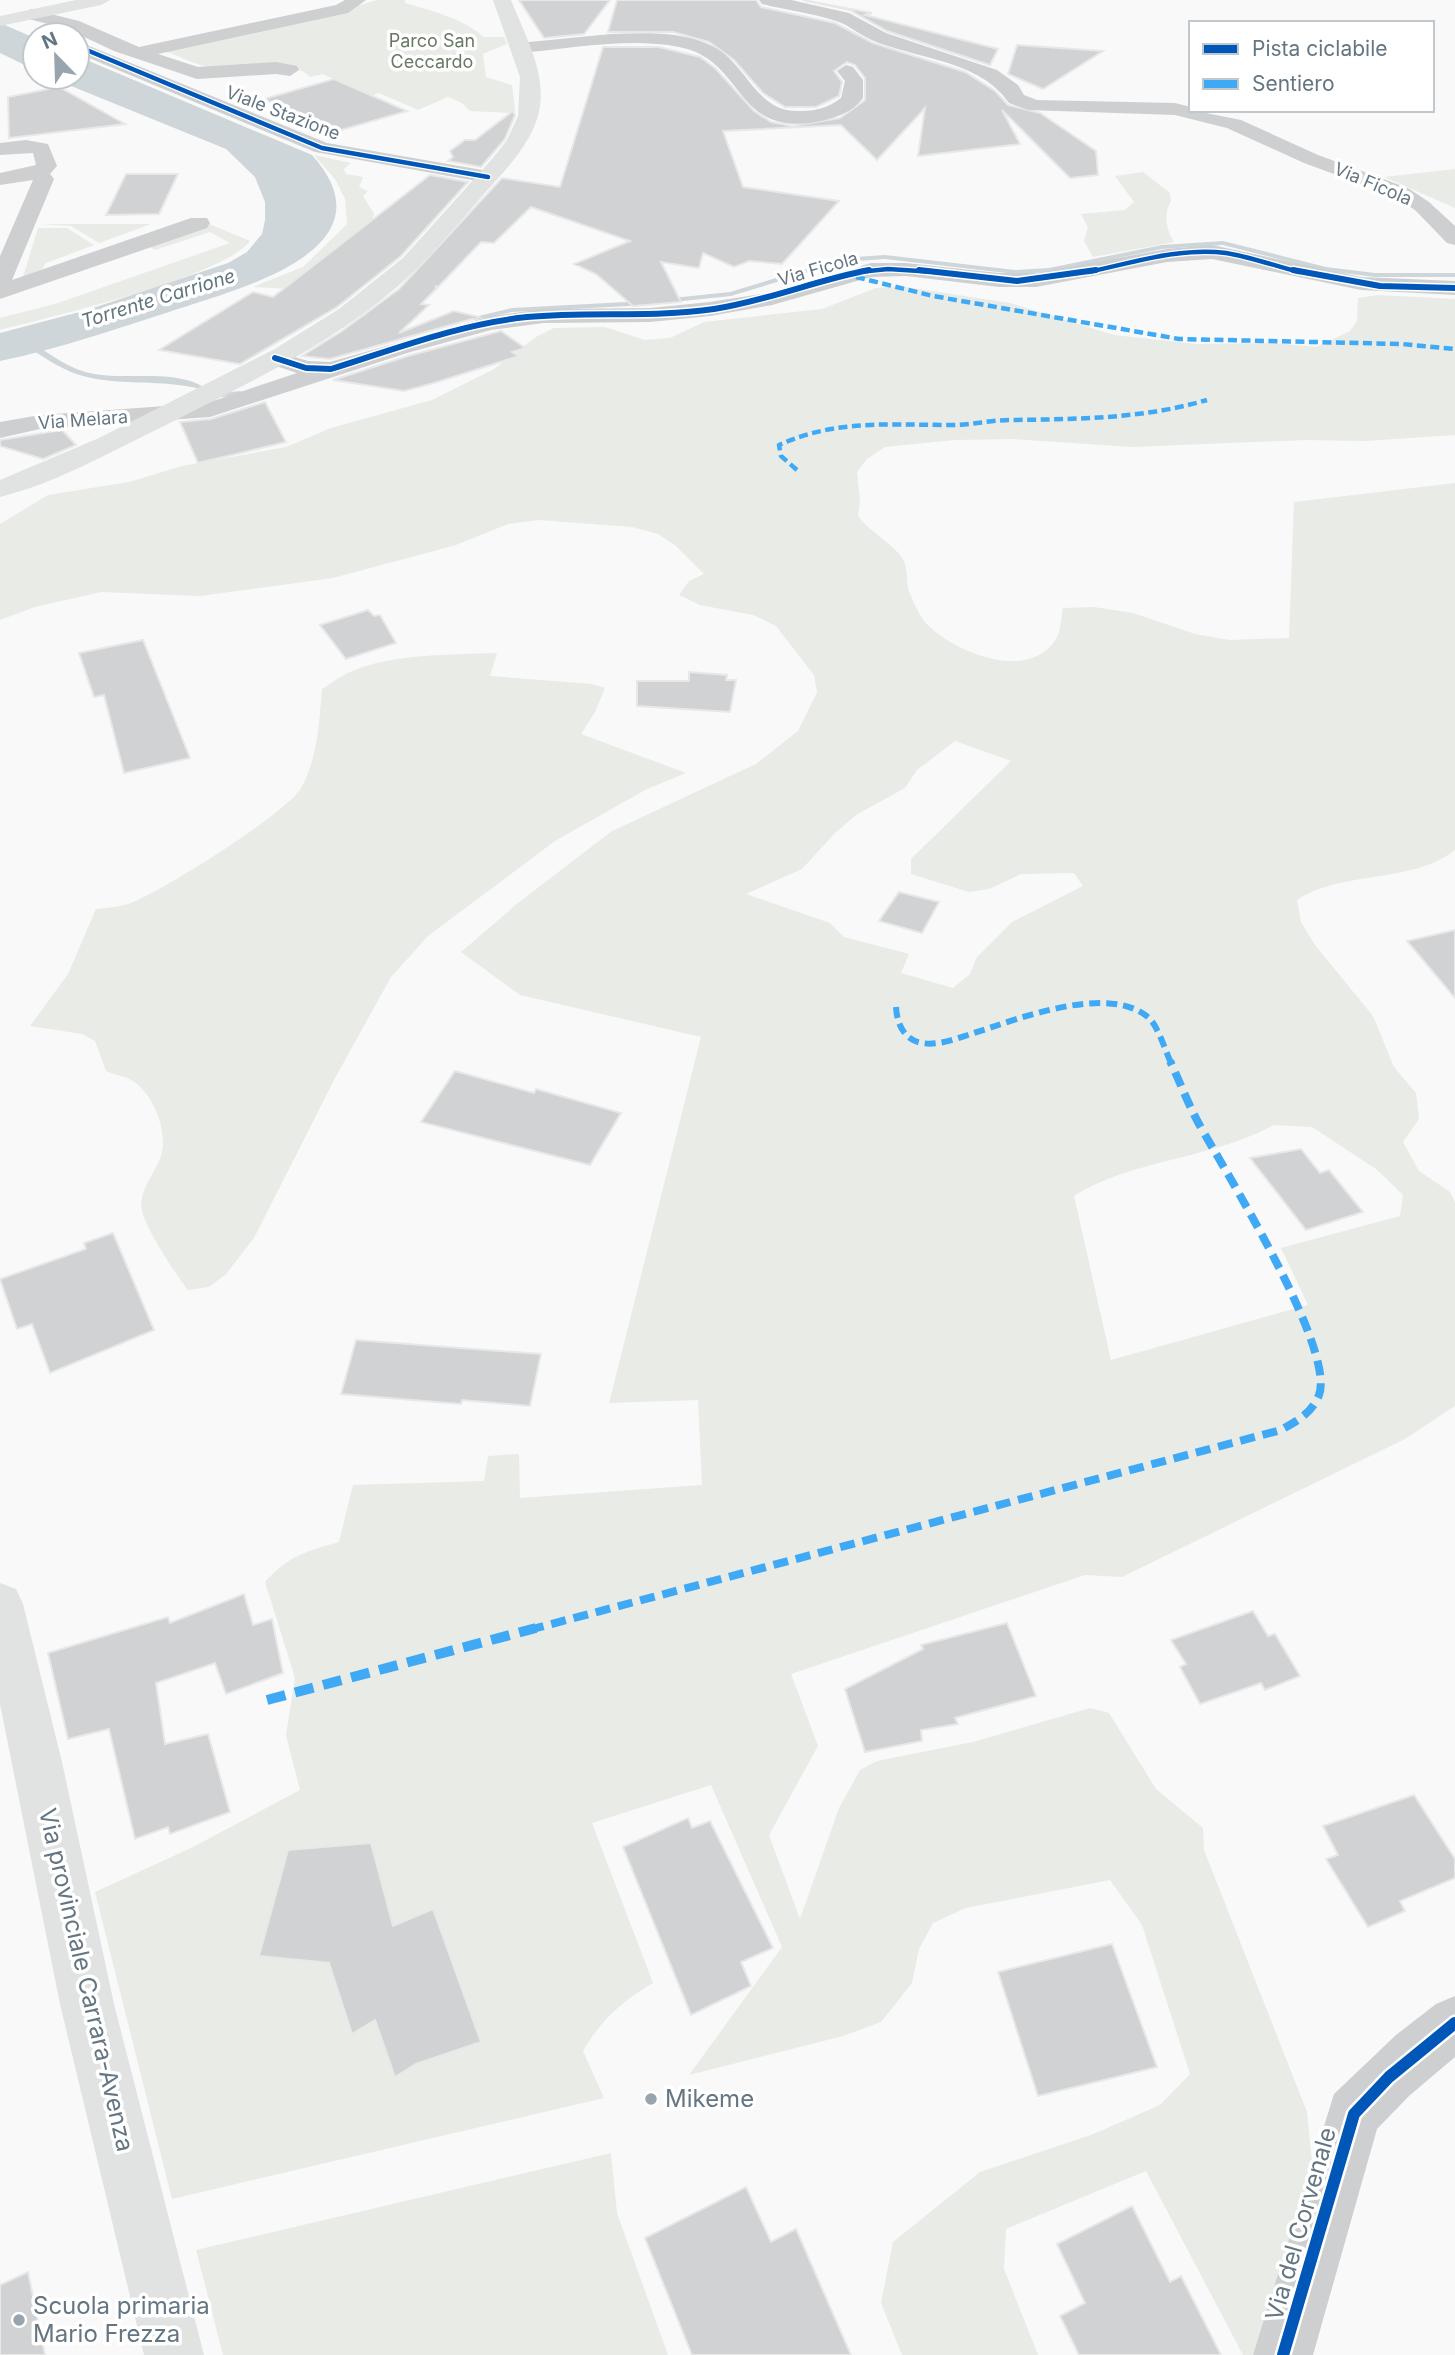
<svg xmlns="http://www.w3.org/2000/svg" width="1455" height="2355" font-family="Inter,sans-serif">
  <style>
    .green { fill: #e8ebe6; fill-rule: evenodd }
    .water { fill: #ced6d9 }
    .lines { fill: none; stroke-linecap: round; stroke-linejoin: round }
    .stream { fill: #ced6d9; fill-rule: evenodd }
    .building { fill: #d0d2d3; stroke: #e8e8e8; stroke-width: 2 }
    .street { fill: #cecfd0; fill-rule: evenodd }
    .secondary { fill: #e1e2e2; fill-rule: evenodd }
    .quiet-far3 { stroke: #3fa9f5; stroke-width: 4.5; stroke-dasharray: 9 4.5; stroke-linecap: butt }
    .quiet-far2 { stroke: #3fa9f5; stroke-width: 6; stroke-dasharray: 11 6; stroke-linecap: butt }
    .quiet-far1 { stroke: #3fa9f5; stroke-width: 8; stroke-dasharray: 15 8; stroke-linecap: butt }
    .quiet { stroke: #3fa9f5; stroke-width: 10; stroke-dasharray: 19 10; stroke-linecap: butt }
    .cycleway-far2-casing { stroke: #fff; stroke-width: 7 }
    .cycleway-far1-casing { stroke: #fff; stroke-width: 9 }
    .cycleway-casing { stroke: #fff; stroke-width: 17 }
    .cycleway-far2 { stroke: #0057b8; stroke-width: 4.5 }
    .cycleway-far1 { stroke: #0057b8; stroke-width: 6 }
    .cycleway { stroke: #0057b8; stroke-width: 12 }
    .poi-dot { fill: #99a4ac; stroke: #fff; stroke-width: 2.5 }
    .labels { text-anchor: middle; stroke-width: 7; stroke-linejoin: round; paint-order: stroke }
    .far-park-label { font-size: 18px; fill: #687a64; stroke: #fff }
    .far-street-label { font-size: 18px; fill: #657683; stroke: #fff }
    .far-water-label { font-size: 19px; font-style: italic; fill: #60757c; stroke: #fff }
    .near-street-label { font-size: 24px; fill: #657683; stroke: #fff }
    .near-poi-label { font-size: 24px; fill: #657683; stroke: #fff; text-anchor: start }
  </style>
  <rect width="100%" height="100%" fill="#f9f9f9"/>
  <!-- green -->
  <g class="green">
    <path d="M377,0H405V3C432,11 462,18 484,37H504L507,44L483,54L486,77L512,85L515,110L511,113L470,111L462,103L448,97L418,110L379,93L349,102L341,83L323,74L310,77C292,57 248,72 225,71C205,69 181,57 162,50L323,16Z"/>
    <polygon points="314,155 351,163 344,169 346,174 363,177 359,187 368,191 363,196 374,214 372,220 326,256 291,289 253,287 303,267 347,224 345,199 335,179"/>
    <polygon points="1455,169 1455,208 1384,177"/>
    <path d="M1143,172L1170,193L1171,201C1163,215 1166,229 1174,242L1093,257L1084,241L1088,227L1081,214L1125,210L1134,202L1115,176Z"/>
    <polygon points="41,224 151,224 99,243 71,226"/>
    <path d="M209,224L250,241C223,277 50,317 0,330V318L58,303L230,243L210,232L155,250L149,246Z"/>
    <polygon points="38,228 67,228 94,245 46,263 38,275 23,277"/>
    <path d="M899,286L1010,303L1114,335L1196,344L1273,343L1317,347L1350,331L1357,321L1358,298L1378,295L1455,299V435L1365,441L1305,440L1132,447L1014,439L954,440L885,447L867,459L857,472L860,501L858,516C870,532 889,541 901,556C908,566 906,575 908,587C910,596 918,613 924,621C950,651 1029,684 1056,639C1061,631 1061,617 1063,608L1094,607L1133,613L1195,634L1229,640L1289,638L1294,502L1455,483V850C1412,884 1342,870 1297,900L1301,922L1315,945L1373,1016L1394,1067L1416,1093L1419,1119L1403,1142L1419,1171L1450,1192L1455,1202V1406L1405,1439L1122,1577L1085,1575L791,1674L818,1746L769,1835L800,1919L839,1808L860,1770L877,1761L973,1742L1090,1708L1109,1713L1156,1789L1203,1828L1204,1850L1307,2112L1313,2173L1259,2355H1243L1146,2171L1006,2229L1004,2269L1038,2355H902L881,2303L893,2242L980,2172L1091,2135L1160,2105L1190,2074L1142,1925L1110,1880L966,1908L933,1923L919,1949L912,1983L881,2022L843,2036L689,2075L782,1947L711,1785L592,1823L653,1983C622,2001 601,2020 583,2051L604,2098L172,2199L95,1892L191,1848L300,1790L286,1735L295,1678L265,1582C288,1556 307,1551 339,1542L353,1485L484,1481L488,1456L519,1454L520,1498L702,1485L698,1400L609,1403L701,1037L520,995L461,952L518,903L612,831L756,764L798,731L817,692L814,675L776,626L753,615L700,605L679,595L689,581L704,574L676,546L658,534L632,527L539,520L508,524L456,545L333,578L200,596L101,592L35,607L0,620V524L48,495L129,482L182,466L286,447L331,428L432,400L494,369L536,337L554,328L605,327L645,340L670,338L704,322L822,309L876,288ZM955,741L1011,761L911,859V874L969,892L989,889L1021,874L1074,873L1083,886L1012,922L977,957L970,974L953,988L901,973L909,954L844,937L830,923L746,894L802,869L835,833L856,815L905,788L917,770ZM1274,1125L1312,1127L1376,1169L1403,1195L1400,1216L1281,1248L1308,1305L1111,1360L1074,1196C1133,1159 1209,1160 1274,1125Z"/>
    <path d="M497,653L490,676L592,684L605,688L595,712L581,734L686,773L647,789L555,841L428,936L391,977L334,1080L254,1238L226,1274L209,1287L188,1290C176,1275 146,1229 142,1211C138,1190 155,1174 161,1156C168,1133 155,1098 136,1083C129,1077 115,1075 106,1071L95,1041L82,1034L30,1026L68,974L96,909C106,908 118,907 128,904C158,894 287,813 301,788C318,758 319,723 322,689C331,684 340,676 350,672C394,653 450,655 497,653Z"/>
    <polygon points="611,2153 617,2213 668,2355 223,2355 196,2250"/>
  </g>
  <!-- water -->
  <g class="water">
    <polygon points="0,23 35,38 35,70 0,53"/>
    <path d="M77,56L312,155C398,251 234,290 169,312C113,330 58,349 0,361V333L87,310L228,263L247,252L262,234L265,220V202L255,177L226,149L49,77H77Z"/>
  </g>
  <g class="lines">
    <!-- stream -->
    <g class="stream">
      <polygon points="1223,241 1326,267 1375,273 1455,273 1455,277 1375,277 1326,271 1223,245 1162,249 1049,272 1015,274 885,259 843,262 731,296 663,303 659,301 663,299 730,292 842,258 885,255 1015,270 1049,268 1162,245"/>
      <polygon points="645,301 648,301 648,305 512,312 474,320 470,318 512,308"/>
      <path d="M25,341H31C50,355 71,370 94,374C129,380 173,369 204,387L200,389C161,379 124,386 87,377C64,372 45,358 25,345Z"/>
      <polygon points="240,391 244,393 243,395 222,397 218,395 222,393"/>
    </g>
  </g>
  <!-- building -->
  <g class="building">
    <polygon points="519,0 610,0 584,34 544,38"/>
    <polygon points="617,0 756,0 761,7 835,23 873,43 965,72 995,91 1008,105 1040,113 1096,151 1098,175 1070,178 1002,110 1020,144 918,156 925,108 877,160 841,125 723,131 743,187 839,201 782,264 749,261 734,267 703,253 699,268 661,262 681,302 633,306 596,274 574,264 630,241 531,207 494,243 481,242 438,287 435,286 437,288 421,304 429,305 399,333 454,311 479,317 330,359 302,356 342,331 399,289 502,178 560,187 603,47 659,47 700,57 715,68 754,111 771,122 792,126 840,118 865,100 865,78 855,65 847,62 834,71 842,82 839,96 816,107 785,107 763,93 734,60 709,42 673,32 608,32"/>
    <polygon points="803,0 872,13 865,15 998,49 990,65 887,31 850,10"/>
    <polygon points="1017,45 1103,51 1043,89 1008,74"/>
    <polygon points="334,79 407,111 341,130 327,124 320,126 264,99"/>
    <polygon points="59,87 125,124 9,138 8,97"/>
    <polygon points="513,111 515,115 505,139 481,167 448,161 453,157 450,151 465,140 475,140"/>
    <polygon points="126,174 178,174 159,214 106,215"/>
    <polygon points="430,175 468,182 401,256 337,307 240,364 159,350 253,292 273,297"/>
    <polygon points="501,331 525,348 512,352 519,356 434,383 404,391 333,380 408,356"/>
    <polygon points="265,402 286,442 198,463 180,422 211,419"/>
    <polygon points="62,430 76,445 43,459 0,446 0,440"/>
    <polygon points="368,610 374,616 380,615 396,643 346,659 320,625"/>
    <polygon points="143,640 190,758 124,773 104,695 94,697 79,653"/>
    <polygon points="689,672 727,675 726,680 736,680 730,712 637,706 637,681 689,681"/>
    <polygon points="899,892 939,902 922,933 879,921"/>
    <polygon points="1455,930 1455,998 1407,941"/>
    <polygon points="455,1071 534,1093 536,1089 621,1113 590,1165 421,1122"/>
    <polygon points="1301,1149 1320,1173 1329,1170 1363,1212 1306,1230 1250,1158"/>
    <polygon points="113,1233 154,1330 50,1373 32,1324 17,1329 0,1279 86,1249 84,1243"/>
    <polygon points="356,1340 541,1354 530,1406 462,1400 461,1404 341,1394"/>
    <polygon points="244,1594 253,1625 272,1619 283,1673 226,1694 215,1663 156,1683 165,1744 208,1734 230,1812 170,1834 168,1827 135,1839 109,1729 68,1739 48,1653 168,1617 170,1623"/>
    <polygon points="1253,1611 1268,1636 1275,1634 1300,1676 1265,1690 1261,1683 1200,1704 1180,1667 1186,1664 1171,1640"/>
    <polygon points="1007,1623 1036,1696 955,1718 958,1724 921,1730 922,1741 865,1752 845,1689 923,1649 921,1645"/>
    <polygon points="1414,1795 1455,1859 1455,1878 1400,1901 1405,1911 1368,1927 1326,1859 1338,1855 1323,1826"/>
    <polygon points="688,1818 692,1828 710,1821 773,1948 741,1962 751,1986 691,2015 623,1847"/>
    <polygon points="371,1843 393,1926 433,1909 481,2042 416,2064 395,2077 375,2020 352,2034 329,1963 259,1956 288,1850"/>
    <polygon points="1112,1944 1157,2067 1038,2096 998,1972"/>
    <polygon points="746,2187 771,2242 796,2229 851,2355 692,2355 645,2238"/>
    <polygon points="1132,2206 1170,2282 1181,2276 1221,2355 1079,2355 1060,2316 1085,2303 1057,2244"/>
    <polygon points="28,2272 45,2355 0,2355 0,2285"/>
  </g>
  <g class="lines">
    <!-- street -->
    <g class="street">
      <polygon points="345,0 366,0 348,13 158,54 198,67 276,62 297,66 299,70 290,76 276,74 197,79 114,51 67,29 25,18 22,14 31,9 79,21 139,47 336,5"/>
      <path d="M759,0H791L849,13L886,33L997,70L1018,85L1024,95L1037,100L1175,103L1191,107V110L1241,120L1318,155L1408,188L1429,202L1455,226V245L1447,243L1415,210L1394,196L1304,163L1227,128L1175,115L1028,110L1009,103C981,61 919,59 874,41C861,36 849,25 836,21C812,13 786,10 762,4Z"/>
      <path d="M611,34C643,33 678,31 708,44C747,60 754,113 800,111C816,111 828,108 841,98L845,81L837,71L846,65L853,67L863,80V98C853,112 837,117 821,121C733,140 746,59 679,47C627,37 571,49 519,53L510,48L519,43Z"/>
      <polygon points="77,41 327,143 488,171 498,177 488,183 315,152 77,53"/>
      <polygon points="26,140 48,144 57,166 50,174 54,179 12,280 191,218 207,218 210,223 207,228 0,299 0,256 33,180 0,185 0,173 36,165 33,153 0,155 0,143"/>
      <polygon points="1212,245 1361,277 1455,281 1455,295 1361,290 1212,259 1167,262 1036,287 999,287 906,276 871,277 772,305 710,316 650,322 544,323 491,330 407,353 210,417 40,429 0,438 0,422 40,415 207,403 297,373 267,363 263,358 267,353 275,351 308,361 330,362 491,316 544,309 650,308 710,302 767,293 871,263 906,263 999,273 1036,273 1167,249"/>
      <polygon points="1455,1996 1455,2057 1409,2096 1377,2129 1313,2355 1253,2355 1334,2094 1396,2035 1436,2004"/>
    </g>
    <!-- secondary -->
    <g class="secondary">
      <polygon points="76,0 110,0 101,5 0,26 0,16"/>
      <path d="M493,0H511C525,36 549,76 538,116C529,147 504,171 484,194C456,226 429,259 397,287C326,348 238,388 156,430C106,454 54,484 0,497V480L99,438L273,350L339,309L403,258L493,158L507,140L518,116L520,77Z"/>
      <polygon points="0,1583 16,1589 23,1604 62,1762 114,2004 204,2355 144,2355 60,2004 0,1704"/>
    </g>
    <!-- quiet-far3 -->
    <g class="quiet-far3">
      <polyline points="856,277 933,296 1179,339 1402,344 1455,349"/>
      <path d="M797,470L781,456L779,445C836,419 891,425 952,425C972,425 991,420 1011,420C1078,419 1142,419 1207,400"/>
    </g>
    <!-- quiet-far2 -->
    <path class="quiet-far2" d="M896,1007C897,1024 904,1040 922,1043C939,1046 958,1038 974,1033C1018,1019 1111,982 1150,1019C1159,1029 1165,1050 1171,1063"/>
    <!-- quiet-far1 -->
    <path class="quiet-far1" d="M529,1630L1281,1430C1297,1421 1312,1413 1319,1395C1336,1349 1225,1171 1199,1124C1188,1104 1180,1082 1170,1061"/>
    <!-- quiet -->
    <polyline class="quiet" points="267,1700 536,1628"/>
    <!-- cycleway-far2 casing -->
    <g class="cycleway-far2-casing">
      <g id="cycleway-far2">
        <polyline points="77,46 322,148 488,177"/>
        <polyline points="859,272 888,269 935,272"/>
        <path d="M1088,272C1132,263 1180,247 1226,253C1251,257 1275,266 1299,272"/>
      </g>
    </g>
    <!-- cycleway-far1 casing -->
    <g class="cycleway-far1-casing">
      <g id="cycleway-far1">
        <polyline points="919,270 1017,281 1096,270"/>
        <polyline points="1293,270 1380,286 1455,288"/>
        <path d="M275,358L306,368L331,369C395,349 460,324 527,317C589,311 651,318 714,309C767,301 816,280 869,270"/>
      </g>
    </g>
    <!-- cycleway casing -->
    <g class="cycleway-casing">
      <polyline id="cycleway" points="1283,2355 1354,2114 1389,2077 1455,2023"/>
    </g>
    <!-- cycleway-far2 -->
    <use href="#cycleway-far2" class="cycleway-far2"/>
    <!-- cycleway-far1 -->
    <use href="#cycleway-far1" class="cycleway-far1"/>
    <!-- cycleway -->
    <use href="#cycleway" class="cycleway"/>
  </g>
  <!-- markers -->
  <g class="poi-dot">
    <circle cx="651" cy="2099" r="7"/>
    <circle cx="19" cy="2320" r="7"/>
  </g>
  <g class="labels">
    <!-- far-park labels -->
    <g class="far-park-label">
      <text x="432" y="47">Parco San<tspan x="432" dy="21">Ceccardo</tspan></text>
    </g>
    <!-- far-street labels -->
    <g class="far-street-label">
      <text transform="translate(283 113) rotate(21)" y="6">Viale Stazione</text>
      <text transform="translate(1373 184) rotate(23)" y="6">Via Ficola</text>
      <text transform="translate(818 269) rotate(-16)" y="6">Via Ficola</text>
      <text transform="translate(83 420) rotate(-4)" y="6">Via Melara</text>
    </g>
    <!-- far-water labels -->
    <g class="far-water-label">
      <text transform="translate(158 298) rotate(-17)" y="7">Torrente Carrione</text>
    </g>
    <!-- near-street labels -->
    <g class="near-street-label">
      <text transform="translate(86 1980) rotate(77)" y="8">Via provinciale Carrara-Avenza</text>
      <text transform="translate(1301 2224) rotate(-74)" y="8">Via del Corvenale</text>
    </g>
    <!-- near-poi labels -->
    <g class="near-poi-label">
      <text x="665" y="2107">Mikeme</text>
      <text x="33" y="2314">Scuola primaria<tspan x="33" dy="28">Mario Frezza</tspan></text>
    </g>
  </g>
  <!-- legend -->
  <rect x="1189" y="21" width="245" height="91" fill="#ffffff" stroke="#c1c8cd" stroke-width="2"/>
  <rect x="1203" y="44" width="35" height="10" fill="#0057b8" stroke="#c1c8cd" stroke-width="2"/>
  <text x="1252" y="56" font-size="21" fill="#657683">Pista ciclabile</text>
  <rect x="1203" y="79" width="35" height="10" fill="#3fa9f5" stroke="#c1c8cd" stroke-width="2"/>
  <text x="1252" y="91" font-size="21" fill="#657683">Sentiero</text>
  <!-- north arrow -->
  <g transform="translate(56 56) rotate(337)"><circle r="33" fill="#ffffff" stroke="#c1c8cd" stroke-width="2"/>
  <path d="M0-5L12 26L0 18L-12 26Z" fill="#99a4ac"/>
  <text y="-10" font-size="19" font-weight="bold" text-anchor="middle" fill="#657683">N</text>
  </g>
</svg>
